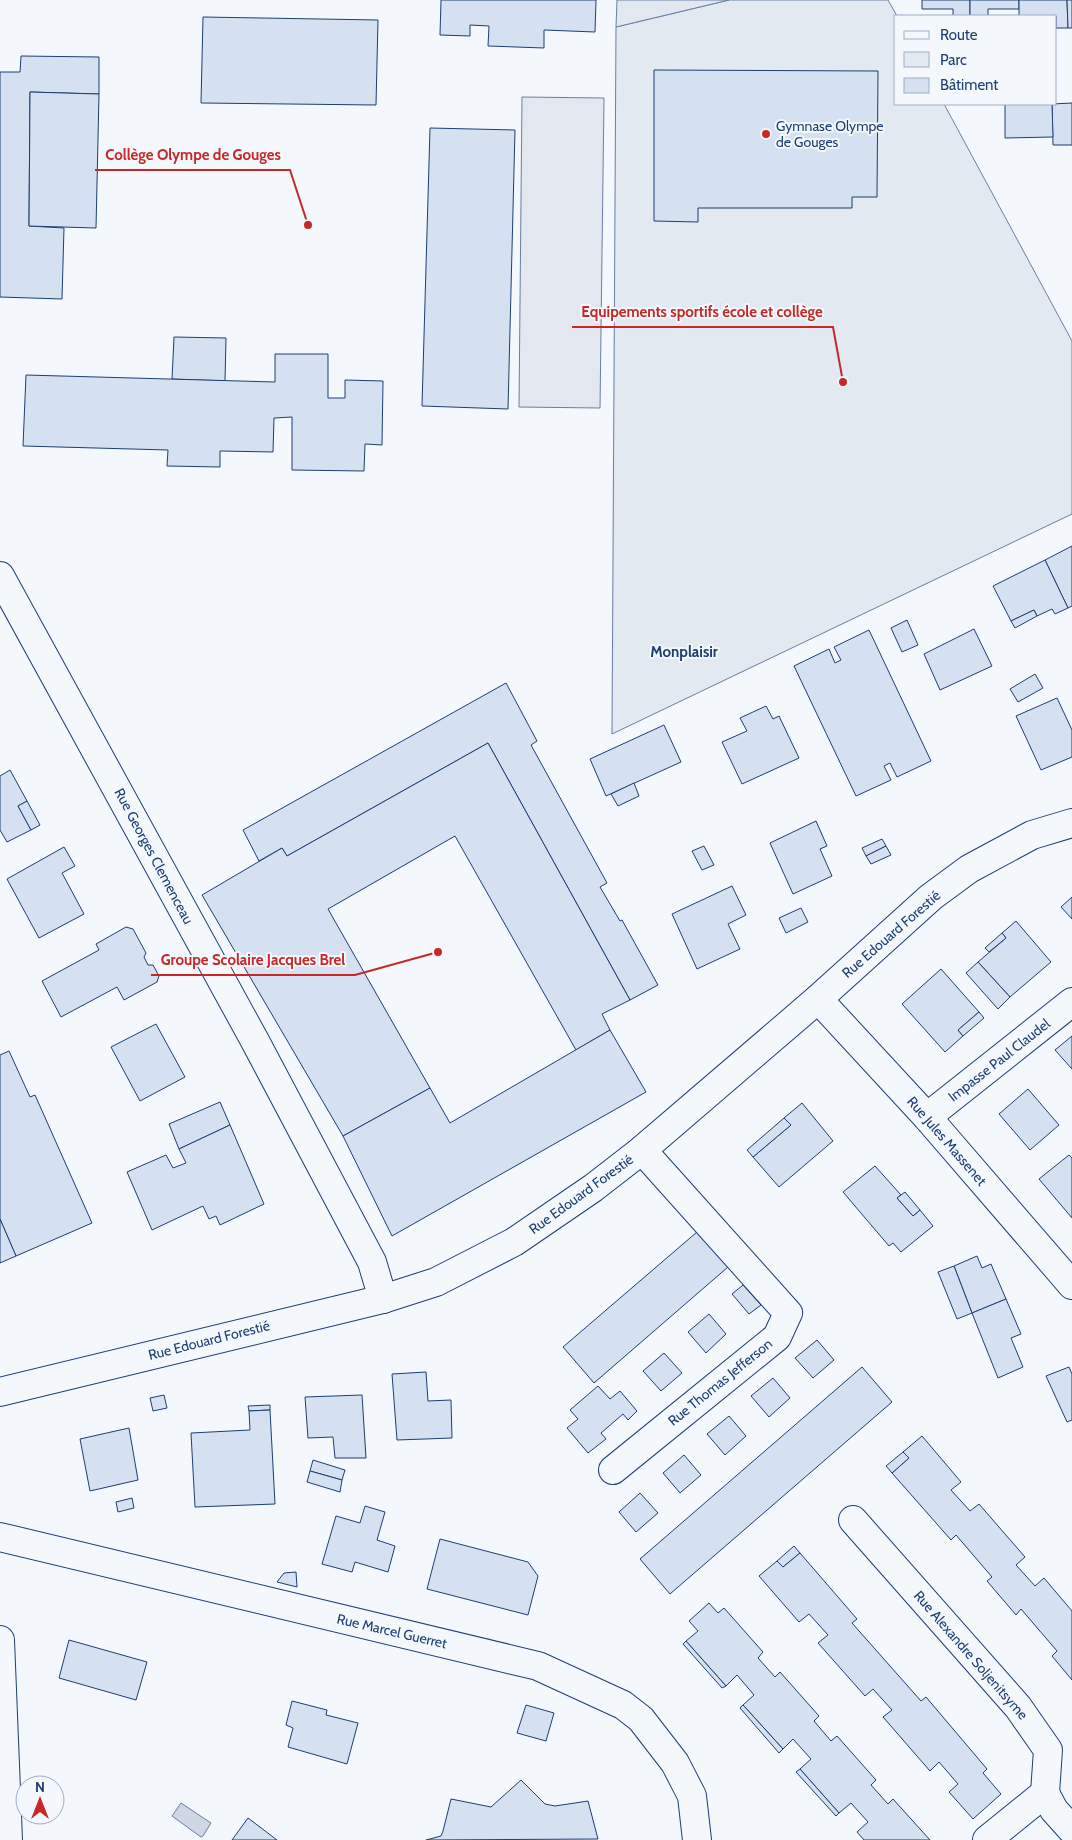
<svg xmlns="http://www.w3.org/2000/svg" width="1072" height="1840" font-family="Cabin,sans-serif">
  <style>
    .green { fill: #e3e9f0; stroke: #687fa3 }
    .parking { fill: #e3e8f0; stroke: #687fa3 }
    .water { fill: #cfd7e4; stroke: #687fa3 }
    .building { fill: #d5e0f0; stroke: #1d3f73 }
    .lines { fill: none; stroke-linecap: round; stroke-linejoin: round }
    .minor-casing { stroke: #1d3f73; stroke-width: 30 }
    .minor { stroke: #f4f7fb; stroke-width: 28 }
    .poi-dot { fill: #c62828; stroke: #f4f7fb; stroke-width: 2 }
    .labels { text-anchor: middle; stroke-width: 4; stroke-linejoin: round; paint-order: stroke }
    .poi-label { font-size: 14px; fill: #1d3f73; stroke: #f4f7fb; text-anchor: start }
    .street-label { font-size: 14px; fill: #1d3f73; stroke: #f4f7fb }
    .neighbourhood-label { font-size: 15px; font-weight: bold; fill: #1d3f73; stroke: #f4f7fb }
    .leader { fill: none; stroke: #c62828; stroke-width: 2 }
    .callout-dot { fill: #c62828; stroke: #f4f7fb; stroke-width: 2 }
    .callout-label { font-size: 15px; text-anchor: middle; font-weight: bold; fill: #c62828; stroke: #f4f7fb; stroke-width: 4; stroke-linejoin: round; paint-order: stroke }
  </style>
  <rect width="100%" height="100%" fill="#f4f7fb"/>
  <!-- green -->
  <polygon class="green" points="729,0 888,0 897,16 896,16 896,104 944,104 1072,341 1072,514 612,734 616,27"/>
  <!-- parking -->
  <g class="parking">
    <polygon points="617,0 729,0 616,27"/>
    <polygon points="522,97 604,98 600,408 519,407"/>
  </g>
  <!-- water -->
  <polygon class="water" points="181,1803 211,1823 203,1836 201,1837 172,1816"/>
  <!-- building -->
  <g class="building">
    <polygon points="441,0 596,0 595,32 544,30 544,48 488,46 489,26 470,25 470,36 440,35"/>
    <polygon points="922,0 970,0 970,16 953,16 953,9 922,9"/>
    <polygon points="970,0 1019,0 1019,9 988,9 988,16 970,16"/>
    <polygon points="1019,0 1067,0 1068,28 1056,28 1056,16 1019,16"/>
    <polygon points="1067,0 1072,0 1072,28 1068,28"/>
    <polygon points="203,17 378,20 376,105 201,103"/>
    <polygon points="21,56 99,57 99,94 30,92 29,226 64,228 62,299 0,297 0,72 20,72"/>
    <polygon points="654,70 878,71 877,197 852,197 852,208 698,208 698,222 654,221"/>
    <polygon points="30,92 99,94 96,228 29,226"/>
    <polygon points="1072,103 1072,145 1053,145 1052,104"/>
    <polygon points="1005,104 1052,104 1053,137 1005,138"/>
    <polygon points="430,128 515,130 508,409 422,406"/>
    <polygon points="174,337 226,338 225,381 172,379"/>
    <polygon points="275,354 328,354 328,398 345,398 345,380 383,381 382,445 365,444 364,471 292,470 292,417 274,418 273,452 220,451 220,467 167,466 168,450 23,446 26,375 275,382"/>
    <polygon points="1072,546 1072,606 1068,608 1045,560"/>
    <polygon points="1045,560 1068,608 1055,614 1052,609 1037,616 1034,610 1011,621 993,586"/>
    <polygon points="1034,610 1037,616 1015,628 1011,621"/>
    <polygon points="907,620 918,645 902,652 891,628"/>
    <polygon points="974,629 992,666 940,690 924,654"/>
    <polygon points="869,630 931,761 897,777 890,763 884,766 891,780 856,796 794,666 829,649 835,663 841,660 834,647"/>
    <polygon points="1035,674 1043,688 1018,702 1010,689"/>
    <polygon points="506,683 537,741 531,745 607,883 600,887 620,921 622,920 658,985 630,1000 488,743 287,856 282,848 259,861 243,830"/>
    <polygon points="1057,698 1072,730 1072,757 1041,770 1016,716"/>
    <polygon points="766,706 773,719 779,716 799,758 742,784 722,742 747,731 740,718"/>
    <polygon points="664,725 681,762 606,796 590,759"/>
    <polygon points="488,743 630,1000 602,1014 610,1030 576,1050 455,836 328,909 430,1088 343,1136 202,895 282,848 287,856"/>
    <polygon points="10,770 27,801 18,806 31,830 7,842 0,830 0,776"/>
    <polygon points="634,783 639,796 618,806 611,794"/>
    <polygon points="27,801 40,825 31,830 18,806"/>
    <polygon points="816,821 827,846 820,849 832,876 793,894 770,843"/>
    <polygon points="882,839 886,846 866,856 862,848"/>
    <polygon points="704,846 714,865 702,870 692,851"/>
    <polygon points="886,846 891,855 871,864 866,856"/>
    <polygon points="64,847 75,866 62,873 84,914 39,938 7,879"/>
    <polygon points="732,886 746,915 728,924 740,949 697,969 672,914"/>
    <polygon points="1072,897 1072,919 1061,907"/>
    <polygon points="801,908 808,922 786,933 779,918"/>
    <polygon points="1016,921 1051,962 1010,997 978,962 1006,938 1002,933"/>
    <polygon points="126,927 133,929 146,953 144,957 148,965 153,965 159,976 157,982 124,1000 117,987 61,1017 42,981 99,950 96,944"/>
    <polygon points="1002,933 1006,938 989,952 985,948"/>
    <polygon points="978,962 1010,997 998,1009 966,973"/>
    <polygon points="941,969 979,1012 958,1030 963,1036 945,1052 902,1004"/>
    <polygon points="979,1012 984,1018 963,1036 958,1030"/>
    <polygon points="156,1024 185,1077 140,1101 111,1047"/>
    <polygon points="610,1030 646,1092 392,1236 343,1136 430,1088 450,1123"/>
    <polygon points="1072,1036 1072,1069 1055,1050"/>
    <polygon points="9,1051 30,1097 35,1095 92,1223 16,1256 0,1219 0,1055"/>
    <polygon points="1028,1089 1059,1125 1030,1150 999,1114"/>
    <polygon points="220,1102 230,1125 179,1149 169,1124"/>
    <polygon points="802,1103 833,1141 779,1187 753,1157 791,1125 784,1118"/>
    <polygon points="784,1118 791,1125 753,1157 747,1150"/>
    <polygon points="230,1125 264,1204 220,1225 216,1216 209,1219 203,1206 152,1230 127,1172 166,1155 173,1168 186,1163 179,1149"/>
    <polygon points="1069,1155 1072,1158 1072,1218 1039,1179"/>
    <polygon points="875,1166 901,1195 897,1198 913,1216 920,1210 933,1226 901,1252 893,1243 889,1246 843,1192"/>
    <polygon points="905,1192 920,1210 913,1216 897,1198"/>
    <polygon points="0,1219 16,1256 0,1263"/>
    <polygon points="697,1232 728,1267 594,1383 563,1347"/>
    <polygon points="977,1256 982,1268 991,1264 1006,1299 972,1313 954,1266"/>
    <polygon points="954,1266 972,1313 957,1319 938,1272"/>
    <polygon points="743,1285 761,1305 749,1314 732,1294"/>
    <polygon points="1006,1299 1021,1334 1011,1338 1023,1367 998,1378 972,1313"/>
    <polygon points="709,1314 726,1334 706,1353 688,1332"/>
    <polygon points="817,1340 834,1360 813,1378 795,1358"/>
    <polygon points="664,1353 682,1373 661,1391 643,1371"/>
    <polygon points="862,1367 892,1402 670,1594 640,1559"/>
    <polygon points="1069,1367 1072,1374 1072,1420 1067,1422 1046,1376"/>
    <polygon points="426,1372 428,1401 451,1400 452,1438 397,1440 392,1374"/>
    <polygon points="773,1378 790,1398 769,1417 751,1396"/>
    <polygon points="598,1386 610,1399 620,1391 637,1411 628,1420 623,1414 601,1433 606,1439 588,1453 567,1428 578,1419 570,1410"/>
    <polygon points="164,1395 167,1408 153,1411 150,1398"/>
    <polygon points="362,1395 366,1458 335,1458 333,1437 308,1438 305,1397"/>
    <polygon points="270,1405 270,1410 249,1411 248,1406"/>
    <polygon points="270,1410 275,1504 195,1507 191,1433 250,1430 249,1411"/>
    <polygon points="729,1416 746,1436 725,1455 707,1434"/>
    <polygon points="129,1428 138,1480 90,1491 80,1439"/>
    <polygon points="922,1436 961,1482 951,1490 970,1511 979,1504 1025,1557 1016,1565 1035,1586 1044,1578 1072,1611 1072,1680 1052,1656 1057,1651 1021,1609 1016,1615 987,1581 992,1577 956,1535 951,1540 892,1473 909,1458 903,1452"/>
    <polygon points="903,1452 909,1458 892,1473 886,1466"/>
    <polygon points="684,1455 701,1475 680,1493 663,1473"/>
    <polygon points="313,1460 345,1470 342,1480 310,1471"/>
    <polygon points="310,1471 342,1480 340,1492 307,1482"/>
    <polygon points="640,1493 658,1513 636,1532 619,1512"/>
    <polygon points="132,1498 134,1508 118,1512 116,1502"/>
    <polygon points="365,1506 385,1512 377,1540 395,1546 388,1572 355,1562 352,1572 322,1564 336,1516 360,1523"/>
    <polygon points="440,1539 528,1562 538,1576 528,1615 427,1589"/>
    <polygon points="794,1546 800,1553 783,1567 777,1561"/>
    <polygon points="800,1553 857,1619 852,1623 921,1701 926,1697 987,1769 983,1773 1001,1794 973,1819 949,1792 958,1784 939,1762 930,1771 883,1717 892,1710 873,1689 865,1696 818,1643 828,1635 809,1614 799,1622 759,1576 777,1561 783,1567"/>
    <polygon points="296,1572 297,1587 277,1582 284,1573"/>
    <polygon points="709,1603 718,1613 724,1608 763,1652 758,1658 775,1677 780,1672 819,1716 814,1721 831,1741 837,1736 876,1780 871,1785 888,1804 893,1799 930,1840 864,1840 857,1832 868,1822 851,1803 839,1813 800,1769 811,1759 793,1739 783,1749 743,1705 754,1695 737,1675 726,1686 686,1641 698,1631 689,1621"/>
    <polygon points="69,1640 147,1662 136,1700 59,1678"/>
    <polygon points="686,1641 726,1686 722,1688 683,1644"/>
    <polygon points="292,1701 327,1710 326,1715 358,1723 347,1764 288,1747 293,1728 286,1725"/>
    <polygon points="526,1705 554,1713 546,1741 517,1733"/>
    <polygon points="743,1705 783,1749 779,1753 740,1708"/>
    <polygon points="800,1769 839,1813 836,1816 796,1772"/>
    <polygon points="521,1780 545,1804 555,1806 588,1801 598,1839 426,1840 441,1836 443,1831 451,1799 491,1807"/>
    <polygon points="248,1818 277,1840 232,1840"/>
  </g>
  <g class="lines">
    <!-- minor casing -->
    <g class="minor-casing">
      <g id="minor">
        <polyline points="0,576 255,1041 372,1262 383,1299"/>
        <polyline points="818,999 927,1117 1072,1285"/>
        <polyline points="927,1117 1072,1002"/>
        <polyline points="0,1392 383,1299 436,1282 514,1242 593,1188 642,1150 818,999 931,897 969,869 1032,835 1072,823"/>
        <polyline points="613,1470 777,1337 788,1313 642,1150"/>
        <polyline points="853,1520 1018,1707 1048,1750 1045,1793 987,1840"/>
        <polyline points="0,1537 538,1666 623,1705 641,1719 675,1763 692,1796 697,1840"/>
        <polyline points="0,1640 8,1840"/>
        <polyline points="1045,1793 1054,1810 1072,1830"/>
      </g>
    </g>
    <!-- minor -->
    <use href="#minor" class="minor"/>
  </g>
  <!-- markers -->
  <circle class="poi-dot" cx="766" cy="134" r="5"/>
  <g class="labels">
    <!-- poi labels -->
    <g class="poi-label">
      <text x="776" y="131">Gymnase Olympe<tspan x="776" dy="16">de Gouges</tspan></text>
    </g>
    <!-- street labels -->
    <g class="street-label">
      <text transform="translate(154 856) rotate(62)" y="5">Rue Georges Clemenceau</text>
      <text transform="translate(891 934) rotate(-41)" y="5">Rue Edouard Forestié</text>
      <text transform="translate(999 1060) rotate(-38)" y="5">Impasse Paul Claudel</text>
      <text transform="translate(947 1141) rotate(49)" y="5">Rue Jules Massenet</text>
      <text transform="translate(581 1194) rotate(-36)" y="5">Rue Edouard Forestié</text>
      <text transform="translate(209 1340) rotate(-14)" y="5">Rue Edouard Forestié</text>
      <text transform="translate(720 1382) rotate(-39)" y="5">Rue Thomas Jefferson</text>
      <text transform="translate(392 1631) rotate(13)" y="5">Rue Marcel Guerret</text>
      <text transform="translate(971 1655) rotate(49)" y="5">Rue Alexandre Soljenitsyme</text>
    </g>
    <!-- neighbourhood labels -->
    <g class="neighbourhood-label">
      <text x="684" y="657">Monplaisir</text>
    </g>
  </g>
  <!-- callouts -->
  <path class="leader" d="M308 225L290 170H95M843 382L833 327H572M438 952L355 975H151"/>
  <g class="callout-dot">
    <circle cx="308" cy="225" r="5"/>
    <circle cx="843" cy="382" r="5"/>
    <circle cx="438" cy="952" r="5"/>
  </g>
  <g class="callout-label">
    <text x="193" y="160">Collège Olympe de Gouges</text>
    <text x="702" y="317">Equipements sportifs école et collège</text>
    <text x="253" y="965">Groupe Scolaire Jacques Brel</text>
  </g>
  <!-- legend -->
  <rect x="894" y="15" width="162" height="90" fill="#f4f7fb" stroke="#9eadc5"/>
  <rect x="904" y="31" width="25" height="8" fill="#f4f7fb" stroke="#9eadc5"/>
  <text x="940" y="40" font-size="15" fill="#1d3f73">Route</text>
  <rect x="904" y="52" width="25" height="15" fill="#e3e9f0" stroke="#9eadc5"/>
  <text x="940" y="65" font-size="15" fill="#1d3f73">Parc</text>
  <rect x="904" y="78" width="25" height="15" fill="#d5e0f0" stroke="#9eadc5"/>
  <text x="940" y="90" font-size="15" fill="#1d3f73">Bâtiment</text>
  <!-- north arrow -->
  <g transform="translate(40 1800)"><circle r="24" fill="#f4f7fb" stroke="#9eadc5"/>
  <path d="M0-4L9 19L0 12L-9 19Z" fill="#c62828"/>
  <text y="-8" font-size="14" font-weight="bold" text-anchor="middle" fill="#1d3f73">N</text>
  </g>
</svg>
